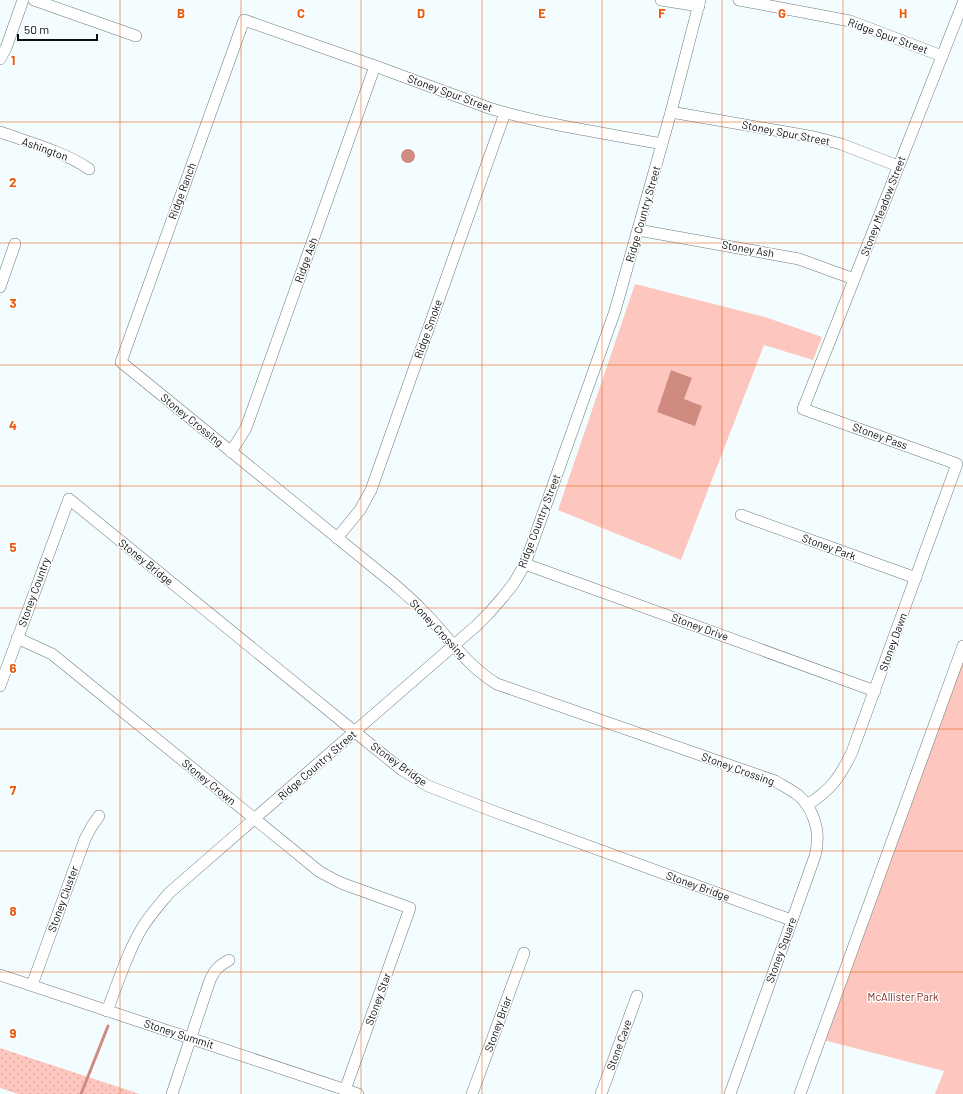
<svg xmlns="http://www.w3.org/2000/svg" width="963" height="1094" font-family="Barlow,sans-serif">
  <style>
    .grass { fill: url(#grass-dots) }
    .green { fill: #fdc7bf }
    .water { fill: #d08b81 }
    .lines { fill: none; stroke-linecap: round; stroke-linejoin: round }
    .stream { stroke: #d08b81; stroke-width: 3 }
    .street-casing { stroke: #6d787b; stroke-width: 12 }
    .street { stroke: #fff; stroke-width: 11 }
    .grid { fill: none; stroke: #e8590c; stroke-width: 1; stroke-opacity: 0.55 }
    .labels { text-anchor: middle; stroke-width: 3; stroke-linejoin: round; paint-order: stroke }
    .street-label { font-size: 11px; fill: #0a0e0f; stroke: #fff }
    .park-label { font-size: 11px; fill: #79271f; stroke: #fff }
    .grid-label { font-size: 13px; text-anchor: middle; font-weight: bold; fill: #e8590c; stroke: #fff; stroke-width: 3; stroke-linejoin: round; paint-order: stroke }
  </style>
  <defs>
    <pattern id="grass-dots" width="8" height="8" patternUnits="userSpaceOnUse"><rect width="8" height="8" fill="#fdc7bf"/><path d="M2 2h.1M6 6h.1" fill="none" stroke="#d8aaa3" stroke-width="1.8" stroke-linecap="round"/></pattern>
  </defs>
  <rect width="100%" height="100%" fill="#f3fdff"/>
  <!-- grass -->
  <polygon class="grass" points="0,1048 140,1094 18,1094 0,1088"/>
  <!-- green -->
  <g class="green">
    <polygon points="635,284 765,317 822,337 813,360 764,345 681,560 558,510"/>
    <polygon points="963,658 963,1094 935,1094 944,1071 823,1040"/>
  </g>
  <!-- water -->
  <g class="water">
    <circle cx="408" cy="156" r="7"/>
    <polygon points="671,370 692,378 684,399 702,406 695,426 657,412"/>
  </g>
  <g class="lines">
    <!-- stream -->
    <polyline class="stream" points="81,1094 108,1026"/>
    <!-- street casing -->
    <g class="street-casing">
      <g id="street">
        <polyline points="34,0 136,36"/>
        <polyline points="661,0 699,6"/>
        <polyline points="739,0 850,21 942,56"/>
        <polyline points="0,59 6,48 23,0"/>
        <polyline points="671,112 814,137 841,144 898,166"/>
        <path d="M0,132C28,142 65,152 89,169"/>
        <path d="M662,144C604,133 545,125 489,108L375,66L244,20L121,362L394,584C403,592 413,600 421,609C447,634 466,666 497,684L775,781C783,786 792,790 799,796C811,806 819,827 817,843C817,847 816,852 815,856L730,1094"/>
        <polyline points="638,230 799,259 854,279"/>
        <polyline points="0,287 15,244"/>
        <polyline points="231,452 246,428 375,66"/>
        <polyline points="741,515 916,578"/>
        <polyline points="337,538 360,510 371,490 505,113"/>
        <polyline points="525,564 875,691"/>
        <polyline points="17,638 52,654 320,872 341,883 410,908 345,1090"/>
        <polyline points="0,686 69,499 355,732 402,770 428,786 490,810 791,920"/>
        <path d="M807,805C831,790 840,777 852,752L957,464L803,409L963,3"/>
        <polyline points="0,975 358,1094"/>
        <polyline points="32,985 85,839 92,826 99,816"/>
        <path d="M107,1011C118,983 127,953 142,928C150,915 160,904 169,893L476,626L489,613L503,597L514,583L525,564L615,311L671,112L700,0"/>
        <path d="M172,1094L210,980C215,969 219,966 229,960"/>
        <polyline points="472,1094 524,953"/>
        <polyline points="601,1094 637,996"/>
        <polyline points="800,1094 963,646"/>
      </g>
    </g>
    <!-- street -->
    <use href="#street" class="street"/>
  </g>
  <!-- grid -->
  <path class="grid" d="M120,0V1094M241,0V1094M361,0V1094M482,0V1094M602,0V1094M722,0V1094M843,0V1094M0,122H963M0,243H963M0,365H963M0,486H963M0,608H963M0,729H963M0,851H963M0,972H963"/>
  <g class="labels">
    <!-- street labels -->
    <g class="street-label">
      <text transform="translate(888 36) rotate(20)" y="4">Ridge Spur Street</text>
      <text transform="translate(450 93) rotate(20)" y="4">Stoney Spur Street</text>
      <text transform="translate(786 133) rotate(11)" y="4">Stoney Spur Street</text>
      <text transform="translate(45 149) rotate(20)" y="4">Ashington</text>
      <text transform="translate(182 191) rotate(-70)" y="4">Ridge Ranch</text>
      <text transform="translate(883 206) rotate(-69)" y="4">Stoney Meadow Street</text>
      <text transform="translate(643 214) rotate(-74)" y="4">Ridge Country Street</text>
      <text transform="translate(748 249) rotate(10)" y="4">Stoney Ash</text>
      <text transform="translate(306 260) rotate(-70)" y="4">Ridge Ash</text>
      <text transform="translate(428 329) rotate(-70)" y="4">Ridge Smoke</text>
      <text transform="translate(192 420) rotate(39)" y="4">Stoney Crossing</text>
      <text transform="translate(880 436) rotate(20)" y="4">Stoney Pass</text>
      <text transform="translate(539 521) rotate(-69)" y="4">Ridge Country Street</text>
      <text transform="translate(829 547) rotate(20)" y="4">Stoney Park</text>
      <text transform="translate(146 562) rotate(39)" y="4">Stoney Bridge</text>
      <text transform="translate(34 592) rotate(-70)" y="4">Stoney Country</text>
      <text transform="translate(700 627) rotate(20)" y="4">Stoney Drive</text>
      <text transform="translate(438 629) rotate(47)" y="4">Stoney Crossing</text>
      <text transform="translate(893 642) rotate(-70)" y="4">Stoney Dawn</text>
      <text transform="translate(399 764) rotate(36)" y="4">Stoney Bridge</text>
      <text transform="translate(317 765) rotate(-41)" y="4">Ridge Country Street</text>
      <text transform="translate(738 769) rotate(20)" y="4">Stoney Crossing</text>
      <text transform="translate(209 782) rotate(39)" y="4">Stoney Crown</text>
      <text transform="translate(698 886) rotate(20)" y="4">Stoney Bridge</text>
      <text transform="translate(63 899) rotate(-70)" y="4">Stoney Cluster</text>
      <text transform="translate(781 950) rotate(-70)" y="4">Stoney Square</text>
      <text transform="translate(378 999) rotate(-70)" y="4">Stoney Star</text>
      <text transform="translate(498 1024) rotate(-70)" y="4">Stoney Briar</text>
      <text transform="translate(179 1034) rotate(18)" y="4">Stoney Summit</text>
      <text transform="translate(619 1045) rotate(-70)" y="4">Stone Cave</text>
    </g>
    <!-- park labels -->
    <g class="park-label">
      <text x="903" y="1001">McAllister Park</text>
    </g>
  </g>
  <g class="grid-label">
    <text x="181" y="18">B</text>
    <text x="301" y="18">C</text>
    <text x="421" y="18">D</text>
    <text x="542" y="18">E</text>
    <text x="662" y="18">F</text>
    <text x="782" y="18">G</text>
    <text x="903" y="18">H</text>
    <text x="13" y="65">1</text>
    <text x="13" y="187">2</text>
    <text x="13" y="308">3</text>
    <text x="13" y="430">4</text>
    <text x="13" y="552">5</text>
    <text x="13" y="673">6</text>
    <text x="13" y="795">7</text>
    <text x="13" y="916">8</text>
    <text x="13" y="1038">9</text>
  </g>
  <!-- scale -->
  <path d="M18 34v6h79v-6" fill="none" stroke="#0a0e0f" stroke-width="2"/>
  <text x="24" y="34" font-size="12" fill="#0a0e0f" stroke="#ffffff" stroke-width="3" paint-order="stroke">50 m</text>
</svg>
